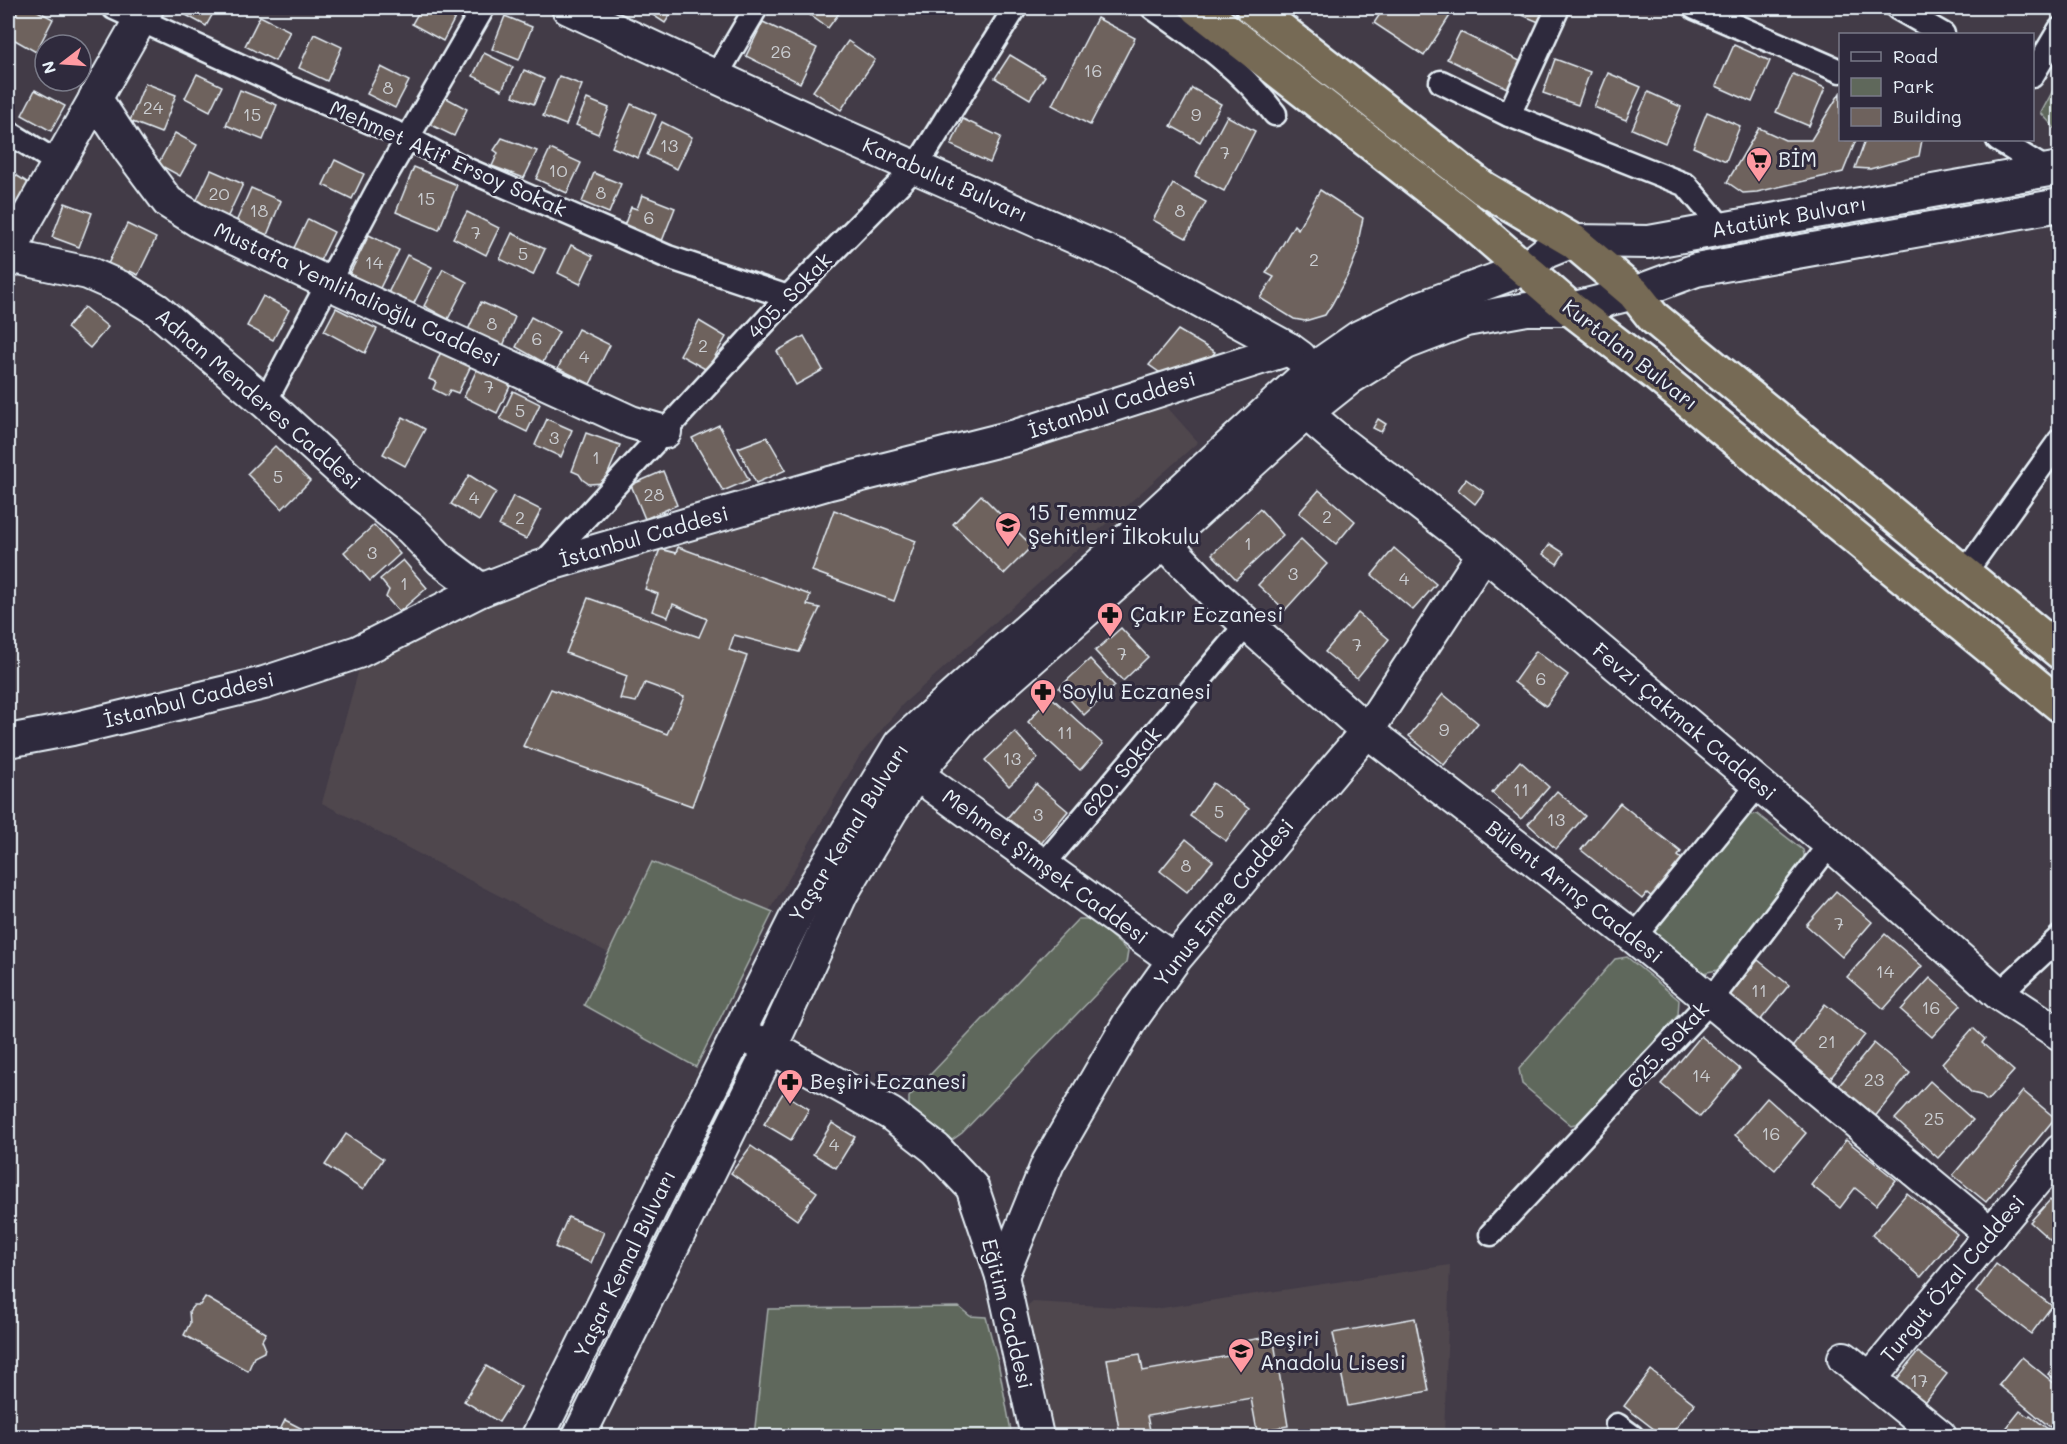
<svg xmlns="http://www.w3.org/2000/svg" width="2067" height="1444" font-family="Mali,sans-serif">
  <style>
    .built { fill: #4f474e }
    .green { fill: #5f685b; stroke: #a4acaa; stroke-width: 1.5 }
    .building { fill: #6e625d; stroke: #e8f1f8; stroke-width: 1.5 }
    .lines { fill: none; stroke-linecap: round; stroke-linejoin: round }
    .street-casing { stroke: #e8f1f8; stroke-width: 27 }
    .secondary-casing { stroke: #e8f1f8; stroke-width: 36 }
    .highway-casing { stroke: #e8f1f8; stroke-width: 38 }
    .street { stroke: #2f2a3d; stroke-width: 22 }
    .secondary { stroke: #2f2a3d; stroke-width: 32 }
    .highway { stroke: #766a54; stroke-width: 33 }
    .labels { text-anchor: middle; stroke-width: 6; stroke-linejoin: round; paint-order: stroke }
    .number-label { font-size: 18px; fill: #cacdd1 }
    .street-label { font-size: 21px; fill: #e8f1f8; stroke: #2f2a3d }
    .poi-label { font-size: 21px; fill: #e8f1f8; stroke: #2f2a3d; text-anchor: start }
  </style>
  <rect width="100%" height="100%" fill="#423b47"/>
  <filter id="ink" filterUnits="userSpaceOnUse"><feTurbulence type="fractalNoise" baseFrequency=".0167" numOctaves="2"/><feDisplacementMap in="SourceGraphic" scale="12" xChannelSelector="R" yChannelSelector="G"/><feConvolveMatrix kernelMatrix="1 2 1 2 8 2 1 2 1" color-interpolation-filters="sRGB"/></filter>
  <g filter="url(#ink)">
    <!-- built -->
    <g class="built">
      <polygon points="1166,406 1198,442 903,704 859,757 788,880 710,1006 322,803 359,669 447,616 876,484 1033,444"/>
      <polygon points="1450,1265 1444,1436 1051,1436 1020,1312 1033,1302 1155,1309"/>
    </g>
    <!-- green -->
    <g class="green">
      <polygon points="2059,79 2059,133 2041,113"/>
      <polygon points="1757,814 1803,850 1807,869 1723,969 1702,973 1656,938 1655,925 1740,817"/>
      <polygon points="652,862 773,912 696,1067 584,1005"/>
      <polygon points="1078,919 1091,919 1128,951 1126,963 962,1133 952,1140 909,1111 909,1097"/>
      <polygon points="1627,957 1679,1000 1678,1015 1587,1121 1571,1125 1522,1084 1519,1069 1615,959"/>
      <polygon points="959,1307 970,1316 986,1317 998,1362 1012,1436 754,1436 768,1309"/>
    </g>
    <!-- building -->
    <g class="building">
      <polygon points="19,8 32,8 53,19 36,52 8,36 8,29"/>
      <polygon points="176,8 216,8 206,26 175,9"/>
      <polygon points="421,8 450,8 458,12 443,41 412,24"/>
      <polygon points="642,8 675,8 665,23"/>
      <polygon points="800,8 843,8 828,28"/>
      <polygon points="1384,8 1455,8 1424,56 1374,23"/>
      <polygon points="1514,8 1545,8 1539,22 1512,11"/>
      <polygon points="260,16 290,31 275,61 245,46"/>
      <polygon points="505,16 532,27 519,60 492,49"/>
      <polygon points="1097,18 1135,38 1090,125 1052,105"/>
      <polygon points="763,22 817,48 800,83 746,56"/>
      <polygon points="1460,32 1522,62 1509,89 1447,59"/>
      <polygon points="314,34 342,47 327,81 299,68"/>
      <polygon points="848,41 875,60 841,110 813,91"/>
      <polygon points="1734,45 1770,61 1752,102 1716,86"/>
      <polygon points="484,53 513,67 502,90 473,76"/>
      <polygon points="1010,55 1045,76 1030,99 995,78"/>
      <polygon points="1555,59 1590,72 1578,105 1543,93"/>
      <polygon points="381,67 409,81 395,108 367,94"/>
      <polygon points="524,70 544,79 534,104 513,96"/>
      <polygon points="1608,73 1641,87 1626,120 1594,107"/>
      <polygon points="197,74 222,86 210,111 185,98"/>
      <polygon points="1793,74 1825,88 1809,126 1776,112"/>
      <polygon points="559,76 582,85 566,125 543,116"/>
      <polygon points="145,83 176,95 161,133 130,121"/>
      <polygon points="1192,88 1221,104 1200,142 1171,126"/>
      <polygon points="35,90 65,106 51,131 22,115"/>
      <polygon points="240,90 277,105 263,140 226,125"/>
      <polygon points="1648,92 1681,107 1665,143 1632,129"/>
      <polygon points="1840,93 1840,140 1856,140 1843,172 1757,192 1743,193 1727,182 1759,128 1785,140 1811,140"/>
      <polygon points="441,95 467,109 454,136 427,123"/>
      <polygon points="587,99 609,108 598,134 576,125"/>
      <polygon points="631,104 656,115 638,158 612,147"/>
      <polygon points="1707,112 1740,126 1726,161 1693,147"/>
      <polygon points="1227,116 1255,131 1224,191 1195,176"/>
      <polygon points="963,119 1001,137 990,163 951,145"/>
      <polygon points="662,122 692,137 677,169 647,155"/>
      <polygon points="175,133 197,145 180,176 158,164"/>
      <polygon points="502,138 537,151 524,178 492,166 498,153 494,150"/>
      <polygon points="1865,140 1922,140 1919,156 1870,169 1855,168"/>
      <polygon points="550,149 581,163 567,193 536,179"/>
      <polygon points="335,160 364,174 352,199 323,185"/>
      <polygon points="414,167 457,185 439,230 396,212"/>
      <polygon points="8,170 30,184 11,215 8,213"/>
      <polygon points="211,170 243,184 227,218 195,204"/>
      <polygon points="594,173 621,184 609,213 582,202"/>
      <polygon points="1173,184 1206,202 1186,238 1153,220"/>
      <polygon points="251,188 281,201 267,235 236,222"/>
      <polygon points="1320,190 1363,218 1359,237 1359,248 1349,273 1332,304 1325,315 1305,321 1294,319 1260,298 1274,277 1266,273 1294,225 1298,229"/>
      <polygon points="642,195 675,208 662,241 624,226 631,207 637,209"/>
      <polygon points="65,203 92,213 79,247 52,237"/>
      <polygon points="467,212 499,228 486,255 453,238"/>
      <polygon points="308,219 334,232 318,265 292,252"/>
      <polygon points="127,224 156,238 138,275 130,271 128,276 107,266"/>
      <polygon points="512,233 545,249 533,275 500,259"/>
      <polygon points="369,235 399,250 379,290 349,275"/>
      <polygon points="571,245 593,256 580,284 558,273"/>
      <polygon points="407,255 432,267 410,311 385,299"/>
      <polygon points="443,269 467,282 448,319 424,306"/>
      <polygon points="263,296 289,310 273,340 247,326"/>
      <polygon points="481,302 515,317 503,346 468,330"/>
      <polygon points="84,307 108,327 90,348 67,328"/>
      <polygon points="336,308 377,329 365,353 324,331"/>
      <polygon points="531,317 559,332 543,362 516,347"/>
      <polygon points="699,321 726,337 707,370 680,355"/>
      <polygon points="578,329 610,345 590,384 558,368"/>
      <polygon points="1178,330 1215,352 1209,360 1167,373 1159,372 1149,365"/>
      <polygon points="804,336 823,370 796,385 777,351"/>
      <polygon points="444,345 474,359 458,393 450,390 447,396 433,389 436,382 429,379"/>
      <polygon points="481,361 514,378 497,413 464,397"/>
      <polygon points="513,391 540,404 527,432 500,419"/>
      <polygon points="403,417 425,429 405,466 383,454"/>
      <polygon points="547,419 572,430 561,457 535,445"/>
      <polygon points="1378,419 1386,424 1381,432 1373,428"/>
      <polygon points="719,425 749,480 723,491 692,438"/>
      <polygon points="586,433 620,445 604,483 589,484 583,480 579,474 572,471"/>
      <polygon points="767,437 786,470 756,483 738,448"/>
      <polygon points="275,446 310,481 282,509 247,474"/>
      <polygon points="663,471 677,505 645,519 631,485"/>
      <polygon points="469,475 496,492 479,521 451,504"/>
      <polygon points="1466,479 1484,492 1475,504 1458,490"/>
      <polygon points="1319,490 1355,521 1336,544 1299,513"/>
      <polygon points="981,495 1032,546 1004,574 953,524"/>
      <polygon points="513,496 541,510 526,539 499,526"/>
      <polygon points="1260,509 1283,535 1236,579 1212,554"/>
      <polygon points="834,510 916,541 894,601 812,571"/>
      <polygon points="374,525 400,554 370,581 344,552"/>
      <polygon points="1301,539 1327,564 1285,610 1258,585"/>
      <polygon points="1550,544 1564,553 1557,564 1543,554"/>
      <polygon points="678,547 810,595 807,605 820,608 799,652 734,635 729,650 747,656 692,806 523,746 551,689 667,734 684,697 645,683 636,702 620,699 627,676 566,653 588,598 699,637 707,619 673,604 668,617 652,611 658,594 645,589 660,549 676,553"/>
      <polygon points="1394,548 1436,584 1413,610 1372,575"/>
      <polygon points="403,560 427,588 399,612 386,597 389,590 380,579"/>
      <polygon points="1358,613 1389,639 1357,678 1325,652"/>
      <polygon points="1121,628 1148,657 1123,681 1095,651"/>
      <polygon points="1536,651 1568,675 1546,706 1514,682"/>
      <polygon points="1090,659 1115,686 1084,715 1059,688"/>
      <polygon points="1443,694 1478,723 1444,765 1409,736"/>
      <polygon points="1050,696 1103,744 1080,770 1028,722"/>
      <polygon points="1015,732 1038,758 1009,786 985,760"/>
      <polygon points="1520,761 1549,787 1521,819 1492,793"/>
      <polygon points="1213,783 1249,809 1226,841 1190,816"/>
      <polygon points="1036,784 1068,811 1039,846 1007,818"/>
      <polygon points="1557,791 1585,816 1556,849 1528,824"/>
      <polygon points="1620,803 1681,852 1678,856 1683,860 1653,898 1647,893 1642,899 1581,850"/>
      <polygon points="1186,839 1213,861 1187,892 1160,871"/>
      <polygon points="1836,891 1872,922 1842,957 1806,925"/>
      <polygon points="1885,934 1922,966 1884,1009 1847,977"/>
      <polygon points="1758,960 1789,985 1759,1022 1728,997"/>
      <polygon points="1930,978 1961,1005 1932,1037 1901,1010"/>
      <polygon points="1825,1004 1865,1035 1829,1080 1790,1050"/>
      <polygon points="1973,1028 1985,1039 1982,1043 2014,1071 1987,1101 1980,1095 1972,1093 1942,1063"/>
      <polygon points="1701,1036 1740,1069 1700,1117 1661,1084"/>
      <polygon points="1874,1043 1910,1073 1874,1118 1837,1088"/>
      <polygon points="1930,1081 1973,1120 1938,1158 1895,1119"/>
      <polygon points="2023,1091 2055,1118 1986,1202 1953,1175"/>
      <polygon points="783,1093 809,1109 791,1140 764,1124"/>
      <polygon points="1767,1098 1806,1133 1775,1170 1735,1135"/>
      <polygon points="832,1123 855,1137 836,1168 813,1154"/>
      <polygon points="346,1134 383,1159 363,1190 325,1165"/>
      <polygon points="1846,1140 1896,1180 1876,1205 1855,1188 1840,1208 1811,1185"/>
      <polygon points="751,1146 817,1192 797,1220 731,1173"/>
      <polygon points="1907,1193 1957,1234 1921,1277 1872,1235"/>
      <polygon points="2050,1200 2060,1209 2060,1249 2030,1222"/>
      <polygon points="568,1217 604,1232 591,1263 555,1247"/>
      <polygon points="1996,1264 2052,1306 2031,1334 1976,1292"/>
      <polygon points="205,1297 266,1333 262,1340 265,1347 264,1352 254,1357 248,1371 184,1335 190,1323 189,1311 194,1305 200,1305"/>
      <polygon points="1415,1318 1429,1391 1348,1406 1333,1333"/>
      <polygon points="1273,1336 1288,1426 1257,1431 1251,1398 1147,1416 1150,1430 1120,1435 1107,1359 1140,1354 1143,1371 1246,1353 1244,1341"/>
      <polygon points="1918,1352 1947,1374 1920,1409 1891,1387"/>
      <polygon points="2022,1357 2060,1388 2060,1416 2050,1427 1999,1385"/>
      <polygon points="2060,1359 2060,1383 2048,1374"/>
      <polygon points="486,1366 521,1387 499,1422 464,1401"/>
      <polygon points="1651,1370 1695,1404 1670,1436 1663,1436 1624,1406"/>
      <polygon points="2020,1411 2029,1417 2030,1415 2054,1434 2052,1436 2000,1436"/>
      <polygon points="285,1420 316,1436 277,1436"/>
      <polygon points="1876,1429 1885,1436 1870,1436"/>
    </g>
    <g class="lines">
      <!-- street casing -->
      <g class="street-casing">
        <g id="street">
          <polyline points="114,8 280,84 408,138 468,170 668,257 788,297"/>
          <path d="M1153,8C1199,40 1240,68 1275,114"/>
          <polyline points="1695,8 1840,71"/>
          <polyline points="1897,8 1943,34"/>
          <polyline points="716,76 756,8"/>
          <polyline points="2032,76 2060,29"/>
          <polyline points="1441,82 1509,115 1686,185 1723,229"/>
          <polyline points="1509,115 1558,8"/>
          <polyline points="8,132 58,163"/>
          <polyline points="1998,140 2047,170"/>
          <polyline points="265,402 377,191 483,8"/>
          <polyline points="540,567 788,297 916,167 1015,8"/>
          <polyline points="1964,574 2060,440"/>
          <polyline points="1043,865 1247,624"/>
          <polyline points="1634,937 1758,785"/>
          <polyline points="1999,994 2060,937"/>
          <polyline points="1491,1234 1710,1001 1830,844"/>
          <polyline points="1617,1425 1632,1436"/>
        </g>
      </g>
      <!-- secondary casing -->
      <g class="secondary-casing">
        <g id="secondary">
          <polyline points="568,8 828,129 1122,258 1289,349 1300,357"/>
          <polyline points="95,98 130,151 168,202 200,222 328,283 631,422 665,432"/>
          <polyline points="10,256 88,273 122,288 156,309 265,402 363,491 411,529 441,560 481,590"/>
          <polyline points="8,262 21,229 147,8"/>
          <polyline points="1306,413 1340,442 1484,553 1830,844 1999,994 2060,1034"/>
          <polyline points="1164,542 1218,598 1367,731 1634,937 1991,1234"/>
          <polyline points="8,741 72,729 264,683 358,652 481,590 540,567 830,483 1016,436 1289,349"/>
          <polyline points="916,774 1174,960"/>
          <polyline points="753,1040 771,1047 891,1114 936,1149 972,1187 1002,1276 1037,1436"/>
          <polyline points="1002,1276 1048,1163 1129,1023 1174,960 1367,731 1484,553"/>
          <polyline points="1844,1358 1940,1436"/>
          <polyline points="1870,1379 2060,1151"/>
          <polyline points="538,1436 800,909 900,744 1149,520 1313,369 1359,337 1417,309 1524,269 1546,252 1573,241 1649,242 2060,168"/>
          <polyline points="579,1436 771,1047 842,893 891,811 916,774 962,720 1164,542 1306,413 1350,378 1406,343 1466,320 1527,309 1571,309 1634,293 1696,270 2060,205"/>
        </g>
      </g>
      <!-- highway casing -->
      <g class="highway-casing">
        <g id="highway">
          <polyline points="1198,8 1464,216 1571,309 1658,376 2060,705"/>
          <polyline points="1253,8 1483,188 1573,241 1634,293 1653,317 2060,652"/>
        </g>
      </g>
      <!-- street -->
      <use href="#street" class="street"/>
      <!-- secondary -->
      <use href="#secondary" class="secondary"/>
      <!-- highway -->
      <use href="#highway" class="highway"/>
    </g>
  </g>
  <!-- icons -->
  <defs>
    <g id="supermarket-pin" transform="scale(1.35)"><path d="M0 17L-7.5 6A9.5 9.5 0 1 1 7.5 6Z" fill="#ff9aa2" stroke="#2f2a3d"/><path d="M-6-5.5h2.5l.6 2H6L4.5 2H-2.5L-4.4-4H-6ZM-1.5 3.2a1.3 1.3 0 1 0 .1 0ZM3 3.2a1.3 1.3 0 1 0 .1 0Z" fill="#111"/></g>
    <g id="school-pin" transform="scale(1.35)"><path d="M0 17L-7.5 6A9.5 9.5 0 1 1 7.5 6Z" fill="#ff9aa2" stroke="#2f2a3d"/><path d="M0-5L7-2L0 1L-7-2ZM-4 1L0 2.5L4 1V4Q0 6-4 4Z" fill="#111"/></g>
    <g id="pharmacy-pin" transform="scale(1.35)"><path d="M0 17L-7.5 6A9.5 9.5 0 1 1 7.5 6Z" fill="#ff9aa2" stroke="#2f2a3d"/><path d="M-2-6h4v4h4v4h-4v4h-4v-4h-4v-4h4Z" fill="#111"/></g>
  </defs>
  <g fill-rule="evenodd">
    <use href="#supermarket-pin" x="1759" y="160"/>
    <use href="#school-pin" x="1008" y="525"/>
    <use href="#pharmacy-pin" x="1110" y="615"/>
    <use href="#pharmacy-pin" x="1043" y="692"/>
    <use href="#pharmacy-pin" x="790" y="1082"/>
    <use href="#school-pin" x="1241" y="1351"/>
  </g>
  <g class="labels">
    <!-- number labels -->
    <g class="number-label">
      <text x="781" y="58">26</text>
      <text x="1093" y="77">16</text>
      <text x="388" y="94">8</text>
      <text x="153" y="114">24</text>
      <text x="252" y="121">15</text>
      <text x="1196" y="121">9</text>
      <text x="669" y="152">13</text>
      <text x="1225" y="159">7</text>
      <text x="558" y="177">10</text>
      <text x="601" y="199">8</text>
      <text x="219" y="200">20</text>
      <text x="426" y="205">15</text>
      <text x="259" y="217">18</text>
      <text x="1180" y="217">8</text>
      <text x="649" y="224">6</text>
      <text x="476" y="239">7</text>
      <text x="523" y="260">5</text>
      <text x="1314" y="266">2</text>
      <text x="374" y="269">14</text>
      <text x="492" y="330">8</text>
      <text x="537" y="345">6</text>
      <text x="703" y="352">2</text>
      <text x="584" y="363">4</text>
      <text x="489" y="393">7</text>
      <text x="520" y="417">5</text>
      <text x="554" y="444">3</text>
      <text x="596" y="464">1</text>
      <text x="278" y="483">5</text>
      <text x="654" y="501">28</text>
      <text x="474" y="504">4</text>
      <text x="1327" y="523">2</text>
      <text x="520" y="524">2</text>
      <text x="1248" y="550">1</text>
      <text x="372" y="559">3</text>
      <text x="1293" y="580">3</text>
      <text x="1404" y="585">4</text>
      <text x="404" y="590">1</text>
      <text x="1357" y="651">7</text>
      <text x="1122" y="660">7</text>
      <text x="1541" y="685">6</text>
      <text x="1444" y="736">9</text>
      <text x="1065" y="739">11</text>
      <text x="1012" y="765">13</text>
      <text x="1521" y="796">11</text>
      <text x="1219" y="818">5</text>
      <text x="1038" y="821">3</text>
      <text x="1556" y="826">13</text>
      <text x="1186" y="872">8</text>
      <text x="1839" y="930">7</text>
      <text x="1885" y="978">14</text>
      <text x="1759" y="997">11</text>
      <text x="1931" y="1014">16</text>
      <text x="1827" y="1048">21</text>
      <text x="1701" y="1082">14</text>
      <text x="1874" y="1086">23</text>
      <text x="1934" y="1125">25</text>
      <text x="1771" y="1140">16</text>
      <text x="834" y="1151">4</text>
      <text x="1919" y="1387">17</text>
    </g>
    <!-- street labels -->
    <g class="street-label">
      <text transform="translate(448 159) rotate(24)" y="7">Mehmet Akif Ersoy Sokak</text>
      <text transform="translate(945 180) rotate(24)" y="7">Karabulut Bulvarı</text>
      <text transform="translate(1789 217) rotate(-10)" y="7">Atatürk Bulvarı</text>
      <text transform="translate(357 295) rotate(25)" y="7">Mustafa Yemlihalioğlu Caddesi</text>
      <text transform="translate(790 296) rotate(-46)" y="7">405. Sokak</text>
      <text transform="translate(1630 355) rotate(38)" y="7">Kurtalan Bulvarı</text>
      <text transform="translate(258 399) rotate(41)" y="7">Adnan Menderes Caddesi</text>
      <text transform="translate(1112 405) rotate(-18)" y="7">İstanbul Caddesi</text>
      <text transform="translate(644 537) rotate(-16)" y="7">İstanbul Caddesi</text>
      <text transform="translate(189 700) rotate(-14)" y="7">İstanbul Caddesi</text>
      <text transform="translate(1684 722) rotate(40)" y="7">Fevzi Çakmak Caddesi</text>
      <text transform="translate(1122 772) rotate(-50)" y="7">620. Sokak</text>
      <text transform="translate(849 833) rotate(-58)" y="7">Yaşar Kemal Bulvarı</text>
      <text transform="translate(1045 867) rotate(36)" y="7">Mehmet Şimşek Caddesi</text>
      <text transform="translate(1574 892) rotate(38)" y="7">Bülent Arınç Caddesi</text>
      <text transform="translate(1224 903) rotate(-51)" y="7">Yunus Emre Caddesi</text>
      <text transform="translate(1668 1045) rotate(-47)" y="7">625. Sokak</text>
      <text transform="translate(625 1264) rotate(-64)" y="7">Yaşar Kemal Bulvarı</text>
      <text transform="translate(1953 1279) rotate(-50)" y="7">Turgut Özal Caddesi</text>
      <text transform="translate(1007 1314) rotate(76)" y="7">Eğitim Caddesi</text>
    </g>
    <!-- poi labels -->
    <g class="poi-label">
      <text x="1778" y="167">BİM</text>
      <text x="1028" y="520">15 Temmuz<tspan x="1028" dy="24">Şehitleri İlkokulu</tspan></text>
      <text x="1130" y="622">Çakır Eczanesi</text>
      <text x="1062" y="699">Soylu Eczanesi</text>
      <text x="810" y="1089">Beşiri Eczanesi</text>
      <text x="1260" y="1346">Beşiri<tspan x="1260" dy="24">Anadolu Lisesi</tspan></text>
    </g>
  </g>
  <!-- margin -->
  <rect width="2067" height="1444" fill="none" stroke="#2f2a3d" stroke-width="30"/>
  <rect x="15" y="15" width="2037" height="1414" fill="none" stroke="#e8f1f8" stroke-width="2" filter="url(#ink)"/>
  <!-- legend -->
  <rect x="1839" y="33" width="195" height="108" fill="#2f2a3d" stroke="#797a88" stroke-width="1.5"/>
  <rect x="1851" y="52" width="30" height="9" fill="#2f2a3d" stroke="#797a88" stroke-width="1.5"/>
  <text x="1893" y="63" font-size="18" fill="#e8f1f8">Road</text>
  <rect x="1851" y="78" width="30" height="18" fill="#5f685b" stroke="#797a88" stroke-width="1.5"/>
  <text x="1893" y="93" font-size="18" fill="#e8f1f8">Park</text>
  <rect x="1851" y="108" width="30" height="18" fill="#6e625d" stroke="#797a88" stroke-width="1.5"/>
  <text x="1893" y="123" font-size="18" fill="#e8f1f8">Building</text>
  <!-- north arrow -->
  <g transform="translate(63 63) rotate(253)"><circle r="28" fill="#2f2a3d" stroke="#797a88" stroke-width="1.5"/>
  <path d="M0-4.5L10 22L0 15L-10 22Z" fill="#ff9aa2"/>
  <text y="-9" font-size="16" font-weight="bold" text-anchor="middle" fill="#e8f1f8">N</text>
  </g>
</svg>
